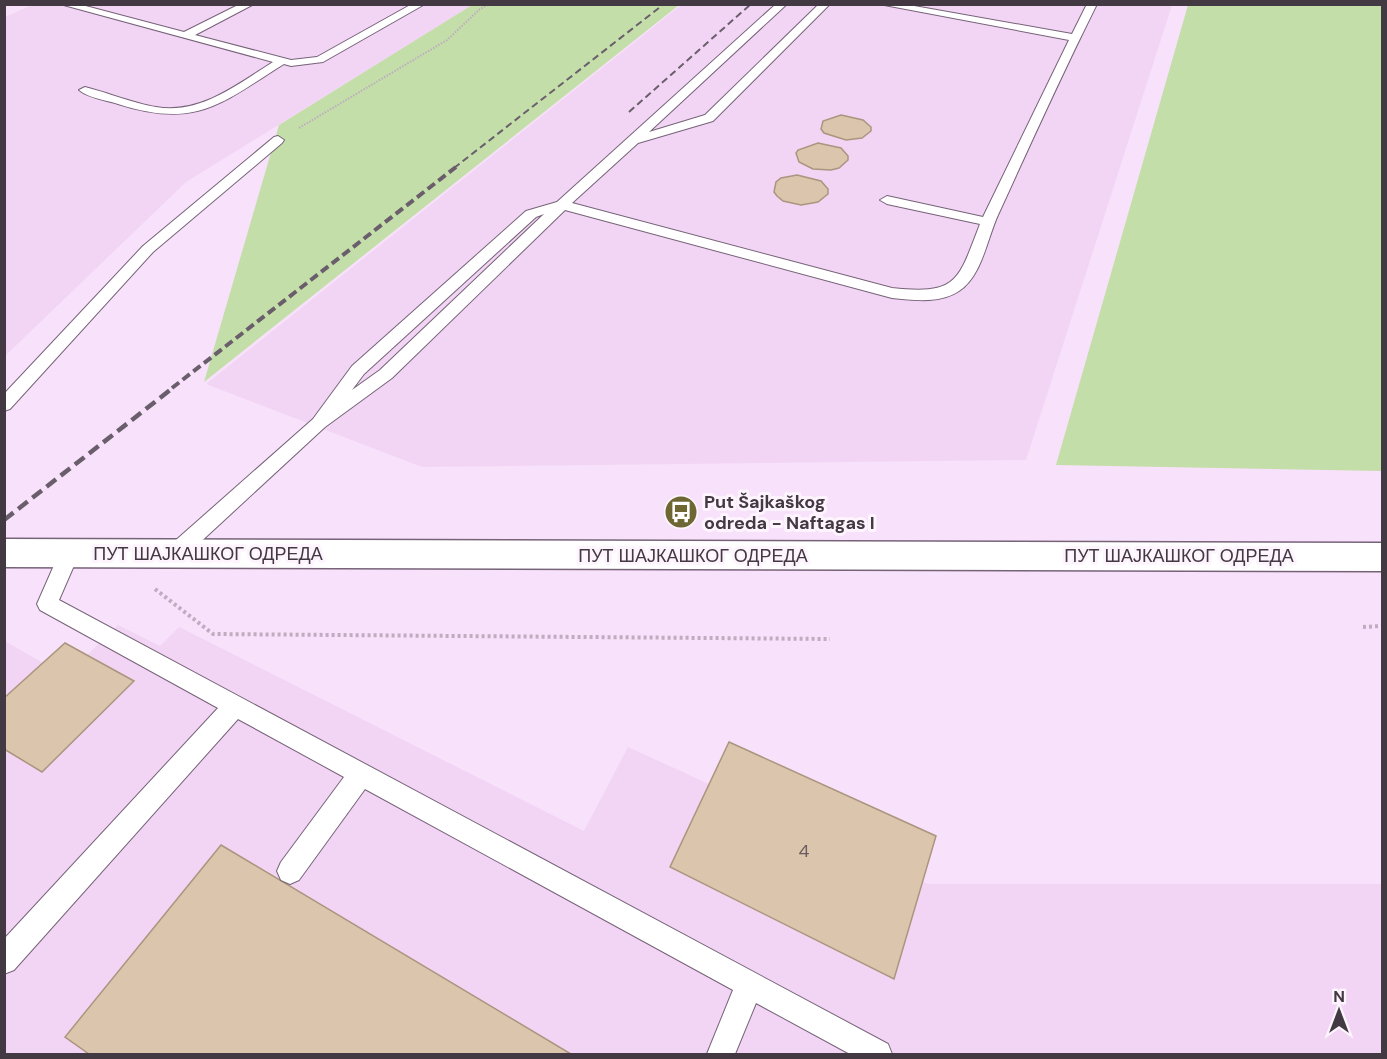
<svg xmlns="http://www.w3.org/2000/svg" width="1387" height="1059" font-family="'DM Sans',sans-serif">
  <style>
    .built { fill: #f2d5f4 }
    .green { fill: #c3dea8 }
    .building { fill: #dcc5ad; stroke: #aa957e; stroke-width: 1.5 }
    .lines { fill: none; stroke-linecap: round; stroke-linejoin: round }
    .service-casing { stroke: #766378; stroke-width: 2 }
    .tertiary-casing { stroke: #766378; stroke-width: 3 }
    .path-far1 { stroke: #bfacc0; stroke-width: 2; stroke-dasharray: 1.5 1.5; stroke-linecap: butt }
    .path { stroke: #bfacc0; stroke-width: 4; stroke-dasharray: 3 3; stroke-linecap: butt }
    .service { fill: #fff; fill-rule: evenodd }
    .tertiary { fill: #fff; fill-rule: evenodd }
    .rail-far2 { stroke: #6b5e6c; stroke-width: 2; stroke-dasharray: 7 4; stroke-linecap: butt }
    .rail-far1 { stroke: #6b5e6c; stroke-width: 4; stroke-dasharray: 9 4.5; stroke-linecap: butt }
    .rail { stroke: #6b5e6c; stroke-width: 4.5; stroke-dasharray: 12 6; stroke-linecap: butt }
    .labels { text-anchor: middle; stroke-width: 6; stroke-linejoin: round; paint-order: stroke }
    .poi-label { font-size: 18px; font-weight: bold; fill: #423943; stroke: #fdf4fe; text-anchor: start }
    .street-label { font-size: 18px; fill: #423943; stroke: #fdf4fe }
    .near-number-label { font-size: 18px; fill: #685c5e }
  </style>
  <rect width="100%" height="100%" fill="#f8e1fa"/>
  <!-- built -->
  <g class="built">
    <polygon points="34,4 472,5 186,182 5,356 5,17"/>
    <polygon points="681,5 1172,5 1026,460 422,467 206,384"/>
    <polygon points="118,625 160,646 179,627 584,831 628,747 928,884 1382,884 1382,1054 5,1054 5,641 43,663 65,643 87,655"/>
  </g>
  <!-- green -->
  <g class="green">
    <polygon points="472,5 679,5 204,382 279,125"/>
    <polygon points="1188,5 1382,5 1382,471 1056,465"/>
  </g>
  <!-- building -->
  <g class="building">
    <polygon points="841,115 863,120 871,127 871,131 862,138 846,140 824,133 821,129 823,121"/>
    <polygon points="818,143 841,148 848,156 848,160 839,168 831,170 813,169 799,162 796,153 798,150"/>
    <polygon points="797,175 821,181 828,189 828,194 818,202 801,205 783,201 777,196 774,192 776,182 781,178"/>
    <polygon points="65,643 134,681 42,772 4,749 4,698"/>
    <polygon points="729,742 936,836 894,979 670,867"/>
    <polygon points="221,845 571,1054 89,1054 65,1037"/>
  </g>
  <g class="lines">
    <!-- service casing -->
    <g class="service-casing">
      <g id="service">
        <path d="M60,4H78L184,32L240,4H254L195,35L291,60L317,57L412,4H425L323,62L291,66L284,64C220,104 196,129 118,104C106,100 88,98 79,90L85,87C109,93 132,103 156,107C200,115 238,84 273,62Z"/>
        <path d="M776,4H787L649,132L705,115L819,4H830L713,121L638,143L572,203L892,288C958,295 958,281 980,224L887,204L880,200L887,196L983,217L1069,40L879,4H903L1072,34L1087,4H1097C1062,74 1030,145 998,215C987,239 982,276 959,291C940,304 913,300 892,298L565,210L392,378L325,427L181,560L174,562L167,560L164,554L167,548L313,419L352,366L526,211L557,202ZM544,214L380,370L352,390L364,374L536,217Z"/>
        <polygon points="278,136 284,140 282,143 153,252 10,409 4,411 4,394 143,246 274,137"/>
        <polygon points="69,546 76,548 79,554 59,600 888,1044 892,1054 850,1054 756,1003 735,1054 707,1054 733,990 365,789 299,880 290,884 281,880 277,871 281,862 344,777 238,719 14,970 4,974 4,939 218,708 40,610 37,604 59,554 62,548"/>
      </g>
    </g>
    <!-- tertiary casing -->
    <g class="tertiary-casing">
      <polygon id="tertiary" points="4,539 1382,543 1382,571 4,567"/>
    </g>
    <!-- path-far1 -->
    <polyline class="path-far1" points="299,128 447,40 480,9 489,4"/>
    <!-- path -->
    <g class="path">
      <polyline points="155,589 213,634 830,639"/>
      <polyline points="1363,627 1382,626"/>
    </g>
    <!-- service -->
    <use href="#service" class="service"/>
    <!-- tertiary -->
    <use href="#tertiary" class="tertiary"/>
    <!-- rail-far2 -->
    <g class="rail-far2">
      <polyline points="629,112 751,4"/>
      <polyline points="454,168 664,4"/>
    </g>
    <!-- rail-far1 -->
    <polyline class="rail-far1" points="172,388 456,167"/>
    <!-- rail -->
    <polyline class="rail" points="4,520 174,387"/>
  </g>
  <!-- icons -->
  <defs>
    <g id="bus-disc" transform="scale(1.725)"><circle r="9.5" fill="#6e6633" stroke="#fdf4fe"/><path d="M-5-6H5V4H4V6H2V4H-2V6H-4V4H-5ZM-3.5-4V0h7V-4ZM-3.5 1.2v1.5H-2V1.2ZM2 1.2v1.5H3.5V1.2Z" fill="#fff"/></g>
  </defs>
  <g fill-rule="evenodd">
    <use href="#bus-disc" x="681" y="512"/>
  </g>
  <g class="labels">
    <!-- poi labels -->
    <g class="poi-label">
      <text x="704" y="508">Put Šajkaškog<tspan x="704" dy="21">odreda - Naftagas I</tspan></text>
    </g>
    <!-- street labels -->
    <g class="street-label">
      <text x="208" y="560">ПУТ ШАЈКАШКОГ ОДРЕДА</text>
      <text x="693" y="562">ПУТ ШАЈКАШКОГ ОДРЕДА</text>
      <text x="1179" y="562">ПУТ ШАЈКАШКОГ ОДРЕДА</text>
    </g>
    <!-- near-number labels -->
    <g class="near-number-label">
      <text x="804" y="857">4</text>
    </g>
  </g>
  <!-- border -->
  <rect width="1387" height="1059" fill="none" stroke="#423943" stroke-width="12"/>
  <!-- north arrow -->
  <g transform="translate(1339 1011)" stroke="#fdf4fe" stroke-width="4.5" paint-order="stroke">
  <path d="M0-4.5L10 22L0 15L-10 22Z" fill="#423943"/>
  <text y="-9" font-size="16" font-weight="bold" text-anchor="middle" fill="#423943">N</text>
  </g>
</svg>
